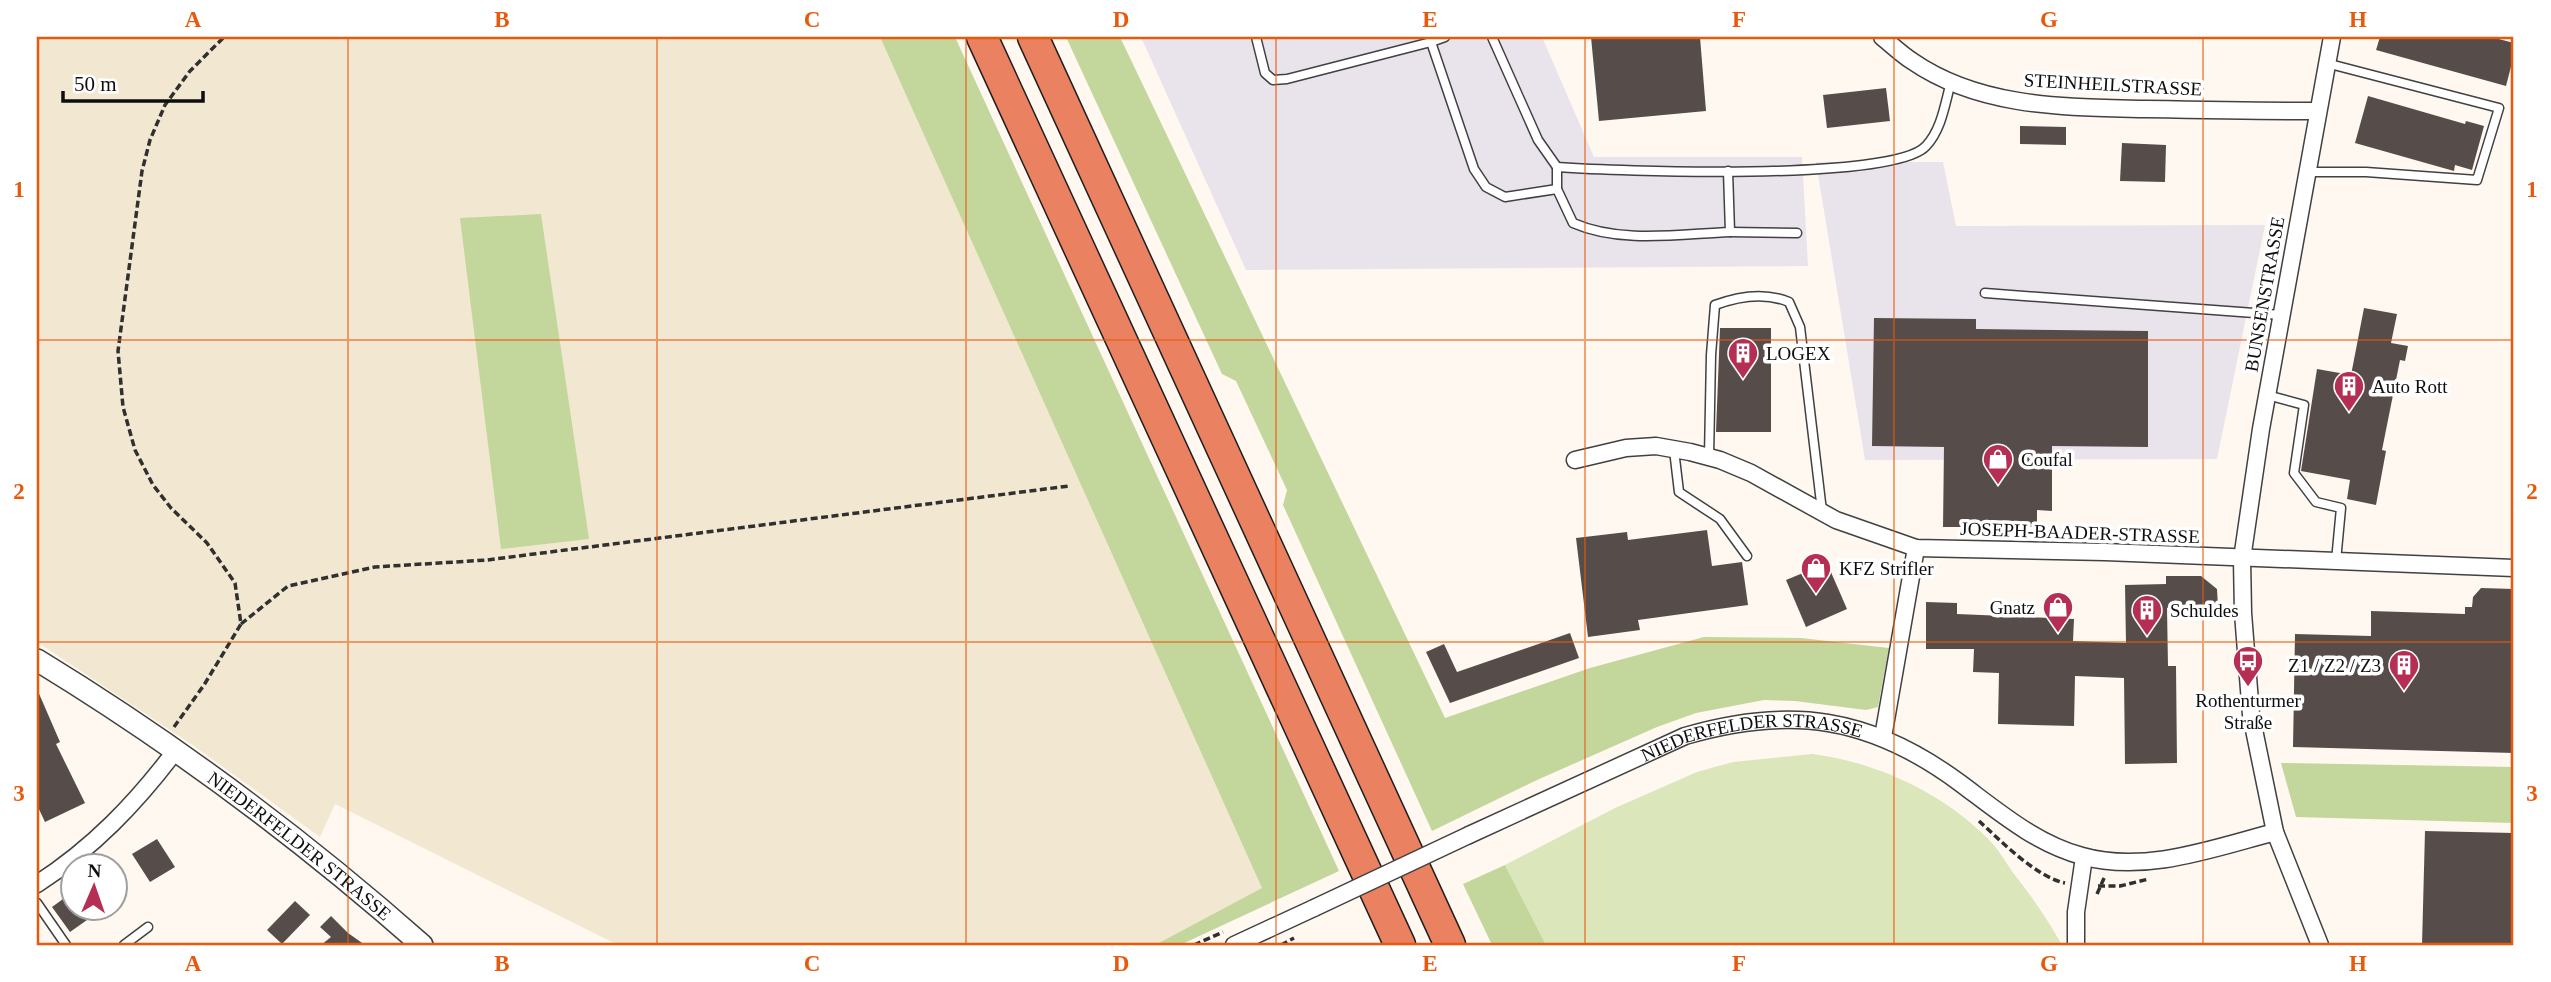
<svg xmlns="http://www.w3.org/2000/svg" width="2551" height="982" font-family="Georgia,serif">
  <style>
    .industrial { fill: #e9e3ec }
    .farmland { fill: #f2e8d1 }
    .green { fill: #dbe6bb }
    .forest { fill: #c3d69c }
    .building { fill: #564d4b }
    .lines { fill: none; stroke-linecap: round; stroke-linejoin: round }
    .service-casing { stroke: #414141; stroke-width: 11 }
    .minor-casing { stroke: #414141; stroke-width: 19 }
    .tertiary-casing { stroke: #414141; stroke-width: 24 }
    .motorway-casing { stroke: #1f1f1f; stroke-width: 33 }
    .path { stroke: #303030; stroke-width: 3.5; stroke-dasharray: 7 3.5; stroke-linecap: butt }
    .service { stroke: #fff; stroke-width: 8 }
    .minor { stroke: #fff; stroke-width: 16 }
    .tertiary { stroke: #fff; stroke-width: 21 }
    .motorway { stroke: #ea8161; stroke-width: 30 }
    .minor-bridge-casing { stroke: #414141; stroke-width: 19; stroke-linecap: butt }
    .minor-bridge { stroke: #fff; stroke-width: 16 }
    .grid { fill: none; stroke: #e8590c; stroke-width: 2; stroke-opacity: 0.55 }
    .labels { text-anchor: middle; stroke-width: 7; stroke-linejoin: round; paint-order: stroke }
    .street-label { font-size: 19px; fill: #0e0e0e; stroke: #fff }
    .poi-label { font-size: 19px; fill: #0e0e0e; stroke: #fff; text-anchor: start }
    .neatline { fill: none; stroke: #e8590c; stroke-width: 2.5 }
    .grid-label { font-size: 23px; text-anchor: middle; font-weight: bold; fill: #e8590c }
  </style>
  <rect width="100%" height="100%" fill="#fef8f0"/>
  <!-- industrial -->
  <g class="industrial">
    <polygon points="1141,37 1542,37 1594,157 1802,157 1808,266 1246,270"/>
    <polygon points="1816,162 1943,162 1956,226 2265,225 2217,459 1865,460"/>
  </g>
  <!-- farmland -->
  <polygon class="farmland" points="37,37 880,37 1263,888 1155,945 618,945 335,804 320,837 194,746 37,642"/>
  <!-- green -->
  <path class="green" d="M1812,754C1877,762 1946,794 1992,843C2000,852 2007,864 2014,874C2032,897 2048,920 2062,945H1546L1505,865L1615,808L1697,772L1733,762Z"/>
  <!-- forest -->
  <g class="forest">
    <polygon points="880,37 955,37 1339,871 1180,945 1155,945 1262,888"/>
    <polygon points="1066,37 1120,37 1445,718 1590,668 1704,637 1801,638 1889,648 1878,707 1866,710 1795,701 1764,700 1696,713 1657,727 1537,780 1432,831 1283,505 1287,490 1236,381 1222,374"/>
    <polygon points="541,214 589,539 501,549 460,218"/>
    <polygon points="2281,763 2514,767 2514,823 2296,817"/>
    <polygon points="1505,865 1546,945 1492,945 1463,884"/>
  </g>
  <!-- building -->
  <g class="building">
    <polygon points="1591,37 1700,37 1706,111 1599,121"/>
    <polygon points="2380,37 2491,37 2514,43 2514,55 2506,86 2376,50"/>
    <polygon points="1886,88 1890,121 1827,128 1823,95"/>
    <polygon points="2368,96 2465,124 2466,121 2484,126 2472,170 2455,165 2454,171 2355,143"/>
    <polygon points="2020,126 2066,127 2066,145 2020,144"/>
    <polygon points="2122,143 2166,145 2165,182 2120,181"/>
    <polygon points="2364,308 2397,314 2391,343 2408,346 2405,361 2400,360 2382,450 2386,451 2376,505 2347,499 2350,480 2301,471 2317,369 2351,375"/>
    <polygon points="1874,318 1976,319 1976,329 2148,331 2148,447 2052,446 2052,511 2037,510 2037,527 1943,527 1944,447 1872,446"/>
    <polygon points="1720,328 1771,328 1771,432 1716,432"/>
    <polygon points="1707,530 1712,566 1742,562 1748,605 1638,620 1640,630 1588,637 1576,538 1627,532 1628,540"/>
    <polygon points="1827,563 1847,609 1806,627 1786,580"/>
    <polygon points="2166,576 2201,576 2217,589 2218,607 2167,608 2168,666 2176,666 2177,763 2125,764 2124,678 2075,676 2074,726 1998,724 1999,673 1973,672 1974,649 1926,649 1926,602 1957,603 1957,614 2074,619 2073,641 2126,643 2125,585 2166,584"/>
    <polygon points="2481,588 2514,589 2514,753 2293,747 2295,634 2371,636 2371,611 2465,614 2465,607 2472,607 2473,597"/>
    <polygon points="1570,633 1579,658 1450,703 1426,652 1444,644 1457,672"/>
    <polygon points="37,689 60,742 56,744 85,803 45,822 37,805"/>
    <polygon points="2425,831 2514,833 2514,945 2422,945"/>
    <polygon points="157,839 175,867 150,882 132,854"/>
    <polygon points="74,891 74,908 104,908 70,932 52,907"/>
    <polygon points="295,901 310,915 282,944 267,930"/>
    <polygon points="331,916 348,933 365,945 321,945 331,937 320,927"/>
  </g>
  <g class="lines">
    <!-- service casing -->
    <g class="service-casing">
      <g id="service">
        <polyline points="1256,37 1265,73 1273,80 1287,79 1431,42"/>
        <polyline points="1445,37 1431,42 1474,169 1486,187 1505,197 1557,189"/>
        <path d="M1492,37L1538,140L1557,167C1614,171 1894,182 1926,146C1942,129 1945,103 1951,82"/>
        <path d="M1557,167V189L1573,223C1621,244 1679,234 1730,232L1728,171"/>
        <polyline points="2306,172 2366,172 2477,180 2499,108 2326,63"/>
        <polyline points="1730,232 1797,233"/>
        <polyline points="1985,293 2281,315"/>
        <polyline points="2267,395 2304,405 2294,473 2316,502 2341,508 2336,561"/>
        <polyline points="1674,450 1679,492 1720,519 1747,556"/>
        <path d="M1709,457L1711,355L1715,305C1739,296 1765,292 1789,302L1800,327L1822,511"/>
        <polyline points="37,903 66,945"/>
        <polyline points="124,945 148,927"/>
      </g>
    </g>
    <!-- minor casing -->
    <g class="minor-casing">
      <g id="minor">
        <path d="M1882,37C1892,45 1901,54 1912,61C1980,108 2065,107 2145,109C2202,110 2259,111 2316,111"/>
        <polyline points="1575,460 1626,448 1656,446 1690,452 1720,460 1751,473 1836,520 1916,548 2105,552 2514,568"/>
        <polyline points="1883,737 1916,548"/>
        <path id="s1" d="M1469,835L1685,736C1791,705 1871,717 1960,783C1999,812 2035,843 2082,856C2145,874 2214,848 2275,832"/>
        <path d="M37,884C93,848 136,803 176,750"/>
        <polyline points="1234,945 1314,908"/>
        <polyline points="2076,945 2076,912 2084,857"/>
        <polyline points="2320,945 2275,832 2251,715 2243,613 2242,559 2261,429 2332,37"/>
      </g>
    </g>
    <!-- tertiary casing -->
    <g class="tertiary-casing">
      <g id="tertiary">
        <path id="s2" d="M37,660C173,743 302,839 422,945"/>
      </g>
    </g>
    <!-- motorway casing -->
    <g class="motorway-casing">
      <g id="motorway">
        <polyline points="982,37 1400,945"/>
        <polyline points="1033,37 1450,945"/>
      </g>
    </g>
    <!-- path -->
    <g class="path">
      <polyline points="241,624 288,586 375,567 487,560 1069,486"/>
      <polyline points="174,727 204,685 241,624 235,583 207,543 171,508 153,485 135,450 123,407 118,351 142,171 150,140 165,105 190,71 224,37"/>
      <path d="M1979,821C2001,841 2036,877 2065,883"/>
      <polyline points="2098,886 2120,886 2149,879"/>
      <polyline points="2097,894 2105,876"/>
      <polyline points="1194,945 1223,932"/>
      <polyline points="1281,945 1294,938"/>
    </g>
    <!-- service -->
    <use href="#service" class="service"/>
    <!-- minor -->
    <use href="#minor" class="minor"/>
    <!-- tertiary -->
    <use href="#tertiary" class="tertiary"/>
    <!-- motorway -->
    <use href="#motorway" class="motorway"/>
    <!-- minor-bridge casing -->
    <g class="minor-bridge-casing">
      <polyline id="minor-bridge" points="1314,908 1469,835"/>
    </g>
    <!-- minor-bridge -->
    <use href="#minor-bridge" class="minor-bridge"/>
  </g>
  <!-- grid -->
  <path class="grid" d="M348,37V945M657,37V945M966,37V945M1276,37V945M1585,37V945M1894,37V945M2203,37V945M37,340H2514M37,642H2514"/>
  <!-- icons -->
  <defs>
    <g id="building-pin" transform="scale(1.575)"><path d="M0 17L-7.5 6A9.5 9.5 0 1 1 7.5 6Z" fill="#b42f53" stroke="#fff"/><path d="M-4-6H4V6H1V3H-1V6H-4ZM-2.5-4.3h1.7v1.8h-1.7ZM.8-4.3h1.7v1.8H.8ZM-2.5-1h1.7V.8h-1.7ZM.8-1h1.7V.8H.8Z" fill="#fff"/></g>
    <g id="shop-pin" transform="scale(1.575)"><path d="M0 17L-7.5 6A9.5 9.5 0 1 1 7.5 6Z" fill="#b42f53" stroke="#fff"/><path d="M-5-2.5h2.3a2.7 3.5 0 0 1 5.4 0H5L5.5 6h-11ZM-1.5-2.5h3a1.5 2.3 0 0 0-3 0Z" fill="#fff"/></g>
    <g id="bus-pin" transform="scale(1.575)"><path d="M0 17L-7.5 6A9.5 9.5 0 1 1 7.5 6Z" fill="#b42f53" stroke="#fff"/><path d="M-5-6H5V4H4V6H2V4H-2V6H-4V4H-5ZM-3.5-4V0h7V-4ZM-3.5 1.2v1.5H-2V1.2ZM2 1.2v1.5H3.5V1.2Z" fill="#fff"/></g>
  </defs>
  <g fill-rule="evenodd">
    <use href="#building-pin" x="1743" y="353"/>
    <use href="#building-pin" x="2349" y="386"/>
    <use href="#shop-pin" x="1998" y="459"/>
    <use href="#shop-pin" x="1816" y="568"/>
    <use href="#shop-pin" x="2058" y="607"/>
    <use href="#building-pin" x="2147" y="610"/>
    <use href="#bus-pin" x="2248" y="661"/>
    <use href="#building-pin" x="2404" y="665"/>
  </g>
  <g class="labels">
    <!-- street labels -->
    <g class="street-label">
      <text transform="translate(2113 84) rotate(3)" y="7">STEINHEILSTRASSE</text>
      <text transform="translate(2264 294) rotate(-80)" y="7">BUNSENSTRASSE</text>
      <text transform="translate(2080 532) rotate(2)" y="7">JOSEPH-BAADER-STRASSE</text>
      <text dy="7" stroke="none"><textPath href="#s1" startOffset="304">NIEDERFELDER STRASSE</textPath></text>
      <text dy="7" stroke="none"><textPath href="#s2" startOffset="322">NIEDERFELDER STRASSE</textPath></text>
    </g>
    <!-- poi labels -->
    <g class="poi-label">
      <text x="1766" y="360">LOGEX</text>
      <text x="2372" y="393">Auto Rott</text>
      <text x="2021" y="466">Coufal</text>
      <text x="1839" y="575">KFZ Strifler</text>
      <text x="2035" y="614" text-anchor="end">Gnatz</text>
      <text x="2170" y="617">Schuldes</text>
      <text x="2381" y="672" text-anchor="end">Z1 / Z2 / Z3</text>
      <text x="2248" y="707" text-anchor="middle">Rothenturmer<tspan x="2248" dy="22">Straße</tspan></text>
    </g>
  </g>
  <!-- border -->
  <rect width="2551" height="982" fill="none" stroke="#ffffff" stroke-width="77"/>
  <!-- north arrow -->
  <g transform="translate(94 887) rotate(2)"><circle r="33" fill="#ffffff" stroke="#9f9f9f" stroke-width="2"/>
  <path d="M0-5L12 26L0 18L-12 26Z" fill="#b42f53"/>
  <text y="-10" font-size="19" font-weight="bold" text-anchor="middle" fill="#0e0e0e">N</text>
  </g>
  <!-- scale -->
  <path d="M63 91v10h140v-10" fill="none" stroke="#0e0e0e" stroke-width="3.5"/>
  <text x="74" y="91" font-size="21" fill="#0e0e0e" stroke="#ffffff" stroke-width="5" paint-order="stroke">50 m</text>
  <rect x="38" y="38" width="2474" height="906" class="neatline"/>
  <g class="grid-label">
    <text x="193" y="27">A</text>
    <text x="502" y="27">B</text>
    <text x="812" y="27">C</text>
    <text x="1121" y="27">D</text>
    <text x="1430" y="27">E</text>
    <text x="1739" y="27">F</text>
    <text x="2049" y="27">G</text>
    <text x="2358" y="27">H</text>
    <text x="19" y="197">1</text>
    <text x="2532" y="197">1</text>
    <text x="19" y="499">2</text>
    <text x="2532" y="499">2</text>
    <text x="19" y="801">3</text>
    <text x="2532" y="801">3</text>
    <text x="193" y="971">A</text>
    <text x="502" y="971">B</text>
    <text x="812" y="971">C</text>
    <text x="1121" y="971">D</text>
    <text x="1430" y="971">E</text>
    <text x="1739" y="971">F</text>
    <text x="2049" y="971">G</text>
    <text x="2358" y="971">H</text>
  </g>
</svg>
